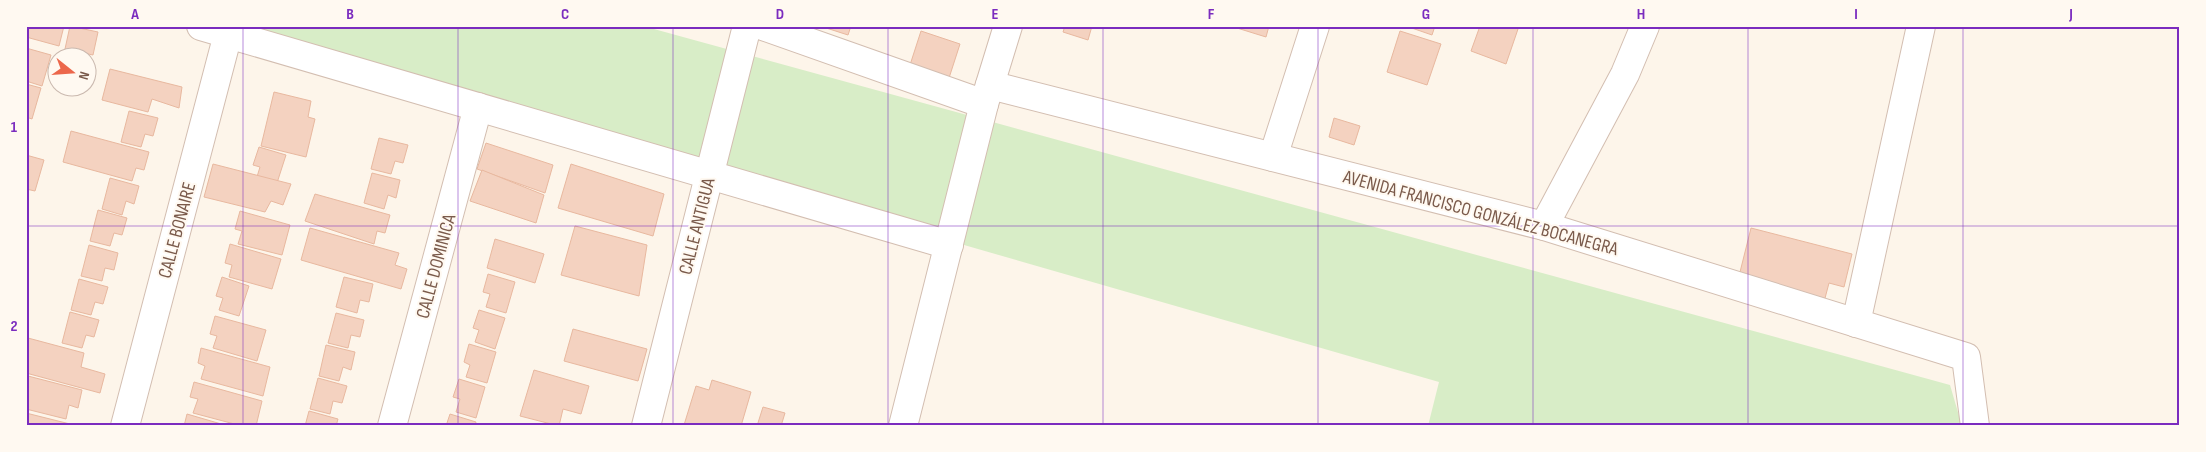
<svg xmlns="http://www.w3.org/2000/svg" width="2206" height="452" font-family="'Sofia Sans Condensed',sans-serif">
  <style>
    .green { fill: #d8edc7 }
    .building { fill: #f4d2c0; stroke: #e8b89f }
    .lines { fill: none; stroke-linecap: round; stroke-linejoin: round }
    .minor-casing { stroke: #d3beb1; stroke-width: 30 }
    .minor { stroke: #fff; stroke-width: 28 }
    .grid { fill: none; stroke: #7b2cbf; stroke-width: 1; stroke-opacity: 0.55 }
    .labels { text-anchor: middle; stroke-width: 4; stroke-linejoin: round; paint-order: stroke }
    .street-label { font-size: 19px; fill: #7a5a4b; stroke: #fff9f1 }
    .neatline { fill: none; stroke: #7b2cbf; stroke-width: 2 }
    .grid-label { font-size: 16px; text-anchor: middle; font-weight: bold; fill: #7b2cbf }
  </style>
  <rect width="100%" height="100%" fill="#fdf5ea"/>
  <!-- green -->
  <polygon class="green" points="205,26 643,26 1950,385 1962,426 1428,426 1439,382"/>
  <!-- building -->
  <g class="building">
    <polygon points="29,26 64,26 59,46 26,37"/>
    <polygon points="70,26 98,32 93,55 65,49"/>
    <polygon points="820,26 851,26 848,35"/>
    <polygon points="1065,26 1092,26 1088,40 1063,32"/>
    <polygon points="1237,26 1269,26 1266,37 1237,28"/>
    <polygon points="1406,26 1435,26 1432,35"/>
    <polygon points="1480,26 1510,26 1518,29 1506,64 1471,51"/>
    <polygon points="921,31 960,44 949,78 910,65"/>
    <polygon points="1400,31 1441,44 1427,85 1387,72"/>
    <polygon points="26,48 51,55 42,86 26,81"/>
    <polygon points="110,69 182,87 179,108 152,99 148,112 102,100"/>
    <polygon points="26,84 41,88 32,119 26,117"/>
    <polygon points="274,92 311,101 308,117 315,119 306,157 261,146"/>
    <polygon points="129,111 158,118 153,136 145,134 141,147 121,142"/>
    <polygon points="1334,118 1360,126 1354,145 1329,137"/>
    <polygon points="71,131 149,152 144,170 136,168 132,181 63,162"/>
    <polygon points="379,138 408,145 403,163 395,161 391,174 371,169"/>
    <polygon points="486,143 553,165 545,193 477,169"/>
    <polygon points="259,147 286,155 276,186 256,180 260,167 253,165"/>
    <polygon points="26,155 44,160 35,191 26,189"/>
    <polygon points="213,164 291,184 283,205 271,201 265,212 204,197"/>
    <polygon points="571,164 664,194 653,236 558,208"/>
    <polygon points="482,170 544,195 536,223 470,201"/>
    <polygon points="372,173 400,180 396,198 388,195 384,209 364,203"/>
    <polygon points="110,178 139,186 134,204 126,201 122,215 102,209"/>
    <polygon points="315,194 390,215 385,233 377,231 374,244 305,221"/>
    <polygon points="98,210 127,218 122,235 114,233 110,246 90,241"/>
    <polygon points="240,211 290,225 282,255 238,244 242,231 235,229"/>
    <polygon points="575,226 647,245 639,296 561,275"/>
    <polygon points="310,228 399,253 395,265 407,269 401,289 301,260"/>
    <polygon points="1751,228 1852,254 1844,287 1829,283 1824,302 1738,280"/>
    <polygon points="495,239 544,254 535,283 487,268"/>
    <polygon points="230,244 281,259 272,289 229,277 232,265 225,263"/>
    <polygon points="89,245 118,253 114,270 105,268 102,281 81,276"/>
    <polygon points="488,274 515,282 506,313 486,307 490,294 483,292"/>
    <polygon points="222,277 249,286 239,316 219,310 223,298 216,296"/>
    <polygon points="344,277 373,284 369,302 360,300 357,313 336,307"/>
    <polygon points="79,279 108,287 103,304 95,302 91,315 71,310"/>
    <polygon points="479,310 505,318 495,349 475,342 479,330 473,328"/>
    <polygon points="70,312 99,320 94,337 86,335 82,348 62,343"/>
    <polygon points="336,313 364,320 360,337 351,335 348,348 328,343"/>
    <polygon points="215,316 266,330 257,361 213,348 217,336 210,334"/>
    <polygon points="573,329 647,349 638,381 564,361"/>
    <polygon points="28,338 84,353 81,367 105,374 100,393 26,373"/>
    <polygon points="469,344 496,352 487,383 466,377 470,365 464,362"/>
    <polygon points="326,345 355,352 351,370 343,367 339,381 319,376"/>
    <polygon points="201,348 270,367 263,396 201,379 205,366 198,363"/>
    <polygon points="534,370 589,386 581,414 563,409 559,426 520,416"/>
    <polygon points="28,376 82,390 78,408 69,405 66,419 26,409"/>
    <polygon points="318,378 347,386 342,403 333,401 330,414 310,409"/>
    <polygon points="459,379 485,387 476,418 456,412 460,399 453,397"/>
    <polygon points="712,380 751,392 741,426 684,425 696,386 709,390"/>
    <polygon points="194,382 262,401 256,426 242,426 193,413 198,399 190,397"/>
    <polygon points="763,407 785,413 781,426 757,426"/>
    <polygon points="309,411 338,419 336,426 305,426"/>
    <polygon points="26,413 78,426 26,426"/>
    <polygon points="187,414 228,426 184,426"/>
    <polygon points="450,414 476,422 475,426 446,426"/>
  </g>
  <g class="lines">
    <!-- minor casing -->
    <g class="minor-casing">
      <g id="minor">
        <polyline points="201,26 949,245"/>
        <polyline points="763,26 984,104"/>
        <polyline points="990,85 1544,226 1966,357 1975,426"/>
        <polyline points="1273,157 1315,26"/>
        <polyline points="1544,226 1625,74 1645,26"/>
        <polyline points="1856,323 1921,26"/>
        <polyline points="125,426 228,34"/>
        <polyline points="392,426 478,107"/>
        <polyline points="646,426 747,26"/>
        <polyline points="903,426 984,104 1008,26"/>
      </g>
    </g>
    <!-- minor -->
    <use href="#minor" class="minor"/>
  </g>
  <!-- grid -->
  <path class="grid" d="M243,26V426M458,26V426M673,26V426M888,26V426M1103,26V426M1318,26V426M1533,26V426M1748,26V426M1963,26V426M26,226H2180"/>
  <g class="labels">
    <!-- street labels -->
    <g class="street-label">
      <text transform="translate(1481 212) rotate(15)" y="7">AVENIDA FRANCISCO GONZÁLEZ BOCANEGRA</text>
      <text transform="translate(696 226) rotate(-76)" y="7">CALLE ANTIGUA</text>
      <text transform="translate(176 230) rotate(-75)" y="7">CALLE BONAIRE</text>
      <text transform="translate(435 266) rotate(-75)" y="7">CALLE DOMINICA</text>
    </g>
  </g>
  <!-- border -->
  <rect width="2206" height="452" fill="none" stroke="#fff9f1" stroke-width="55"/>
  <!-- north arrow -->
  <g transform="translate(72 72) rotate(107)"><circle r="24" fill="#fff9f1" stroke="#cab9af"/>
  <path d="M0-4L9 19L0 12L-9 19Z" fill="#ec674b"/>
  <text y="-8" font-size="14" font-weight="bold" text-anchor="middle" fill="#7a5a4b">N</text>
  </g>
  <rect x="28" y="28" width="2150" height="396" class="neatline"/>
  <g class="grid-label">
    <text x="135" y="19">A</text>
    <text x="350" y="19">B</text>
    <text x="565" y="19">C</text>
    <text x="780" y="19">D</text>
    <text x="995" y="19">E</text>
    <text x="1211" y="19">F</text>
    <text x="1426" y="19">G</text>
    <text x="1641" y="19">H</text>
    <text x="1856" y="19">I</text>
    <text x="2071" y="19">J</text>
    <text x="14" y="132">1</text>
    <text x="14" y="331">2</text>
  </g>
</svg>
